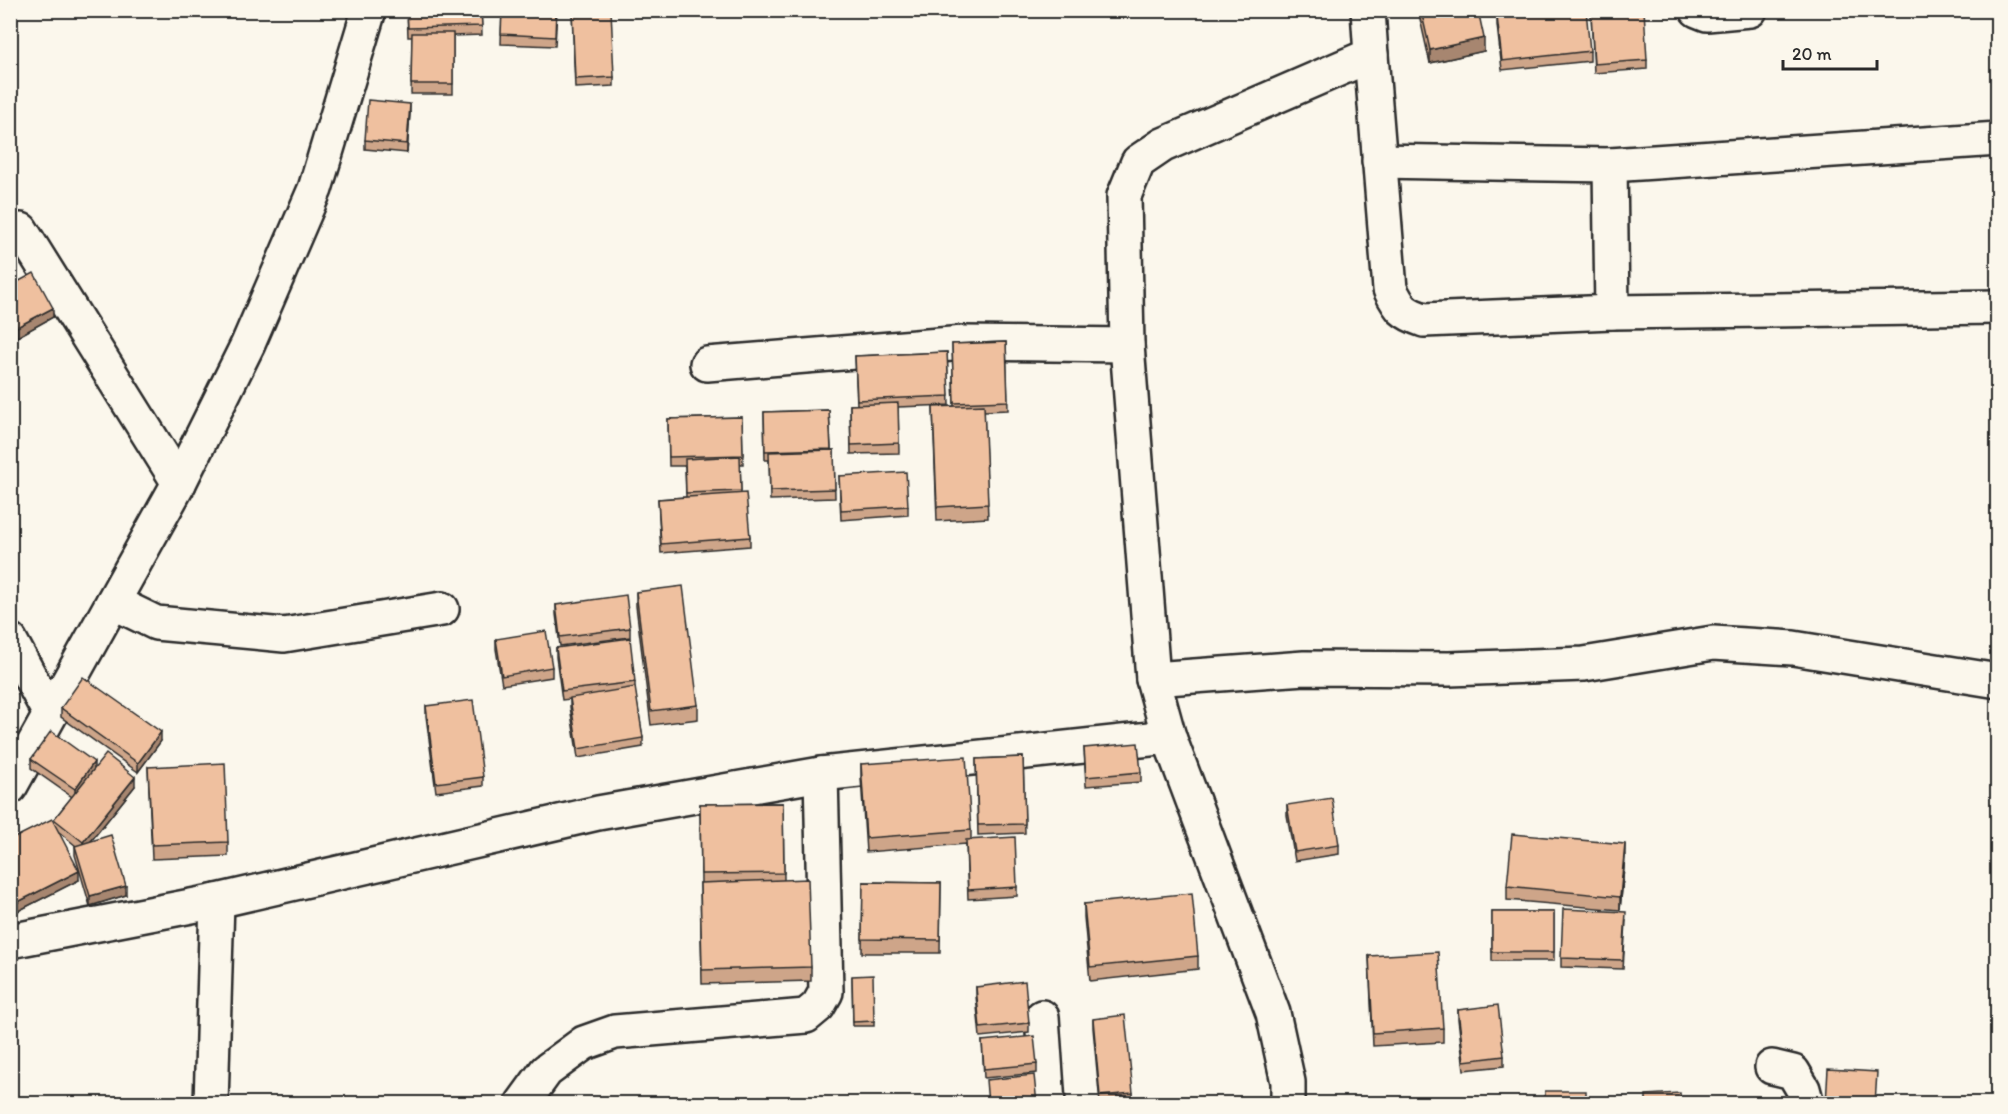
<svg xmlns="http://www.w3.org/2000/svg" width="2008" height="1114" font-family="Itim,sans-serif">
  <style>
    .lines { fill: none; stroke-linecap: round; stroke-linejoin: round }
    .minor-casing { stroke: #2b2b2b; stroke-width: 38 }
    .minor { stroke: #fbf7ec; stroke-width: 33 }
    .wall { fill: #cea589; stroke: #2b2b2b; stroke-width: 1.5 }
    .shaded-wall { fill: #a7866f; stroke: #2b2b2b; stroke-width: 1.5 }
    .building { fill: #efc09f; stroke: #2b2b2b; stroke-width: 1.5 }
  </style>
  <rect width="100%" height="100%" fill="#fbf7ec"/>
  <filter id="ink" filterUnits="userSpaceOnUse"><feTurbulence type="fractalNoise" baseFrequency=".0167" numOctaves="2"/><feDisplacementMap in="SourceGraphic" scale="12" xChannelSelector="R" yChannelSelector="G"/><feConvolveMatrix kernelMatrix="1 2 1 2 8 2 1 2 1" color-interpolation-filters="sRGB"/></filter>
  <g filter="url(#ink)">
    <g class="lines">
      <!-- minor casing -->
      <g class="minor-casing">
        <g id="minor">
          <polyline points="1697,10 1707,14 1750,10"/>
          <path d="M1371,55L1390,289C1400,309 1403,313 1424,320L1612,312L1998,307"/>
          <polyline points="1379,161 1610,165 1998,139"/>
          <polyline points="1610,165 1612,312"/>
          <polyline points="21,230 179,483"/>
          <polyline points="707,364 964,343 1127,345"/>
          <polyline points="113,602 156,623 284,635 442,609"/>
          <polyline points="10,640 50,714"/>
          <polyline points="1153,679 1304,668 1449,669 1584,664 1713,643 1793,648 1998,681"/>
          <polyline points="10,787 179,483 248,344 315,189 369,10"/>
          <polyline points="10,941 217,901 598,813 821,774 1169,737"/>
          <polyline points="1042,1017 1048,1104"/>
          <polyline points="1772,1067 1793,1072 1803,1089 1807,1104"/>
          <polyline points="211,1104 217,901"/>
          <polyline points="522,1104 546,1071 584,1043 615,1032 806,1016 818,1006 826,992 821,774"/>
          <polyline points="1288,1104 1288,1082 1273,1013 1169,737 1153,679 1127,345 1124,196 1138,162 1163,145 1371,55 1368,10"/>
        </g>
      </g>
      <!-- minor -->
      <use href="#minor" class="minor"/>
    </g>
    <!-- wall -->
    <g class="wall">
      <polygon points="407,10 481,10 482,35 453,36 453,94 411,94 412,37 408,37"/>
      <polygon points="502,10 557,10 555,46 501,44"/>
      <polygon points="572,10 614,77 614,86 575,88"/>
      <polygon points="1418,10 1478,10 1484,51 1430,63"/>
      <polygon points="1591,13 1647,60 1647,69 1594,73"/>
      <polygon points="1497,16 1590,51 1590,61 1502,70 1497,25"/>
      <polygon points="410,113 407,153 365,149 365,140"/>
      <polygon points="10,286 53,317 17,337 10,324"/>
      <polygon points="1006,342 1008,410 984,411 988,518 937,521 933,407 954,406 952,344"/>
      <polygon points="947,352 949,405 898,407 899,453 851,454 850,405 857,405 855,356"/>
      <polygon points="829,410 831,450 834,450 835,498 770,500 769,460 765,460 764,412"/>
      <polygon points="742,417 743,464 740,464 741,493 750,537 750,546 661,553 658,499 686,497 685,466 669,466 668,419"/>
      <polygon points="839,476 908,506 908,515 841,520"/>
      <polygon points="636,592 698,705 698,719 651,725 636,606"/>
      <polygon points="556,605 630,628 630,637 560,646 556,614"/>
      <polygon points="496,639 552,667 552,677 502,685 496,649"/>
      <polygon points="556,648 635,682 635,691 643,738 643,747 578,758 570,707 570,699 562,700 556,657"/>
      <polygon points="426,706 483,777 483,786 436,792 426,716"/>
      <polygon points="61,708 161,741 138,772 61,717"/>
      <polygon points="1084,748 1141,772 1141,782 1086,786"/>
      <polygon points="1023,757 1025,833 978,835 976,759"/>
      <polygon points="31,759 94,769 135,786 90,842 126,895 90,906 75,855 75,846 76,846 59,832 79,880 14,913 10,906 10,840 54,823 54,819 72,797 31,768"/>
      <polygon points="861,764 971,830 971,840 1017,887 1017,896 968,899 966,844 866,852 861,778"/>
      <polygon points="148,767 228,842 228,856 152,859"/>
      <polygon points="783,803 784,880 811,967 811,981 702,984 700,883 701,883 700,804"/>
      <polygon points="1287,805 1339,845 1339,854 1295,861 1287,815"/>
      <polygon points="1625,857 1620,910 1507,900 1507,886"/>
      <polygon points="863,882 941,883 940,953 862,953"/>
      <polygon points="1084,904 1198,956 1198,969 1090,981 1084,917"/>
      <rect x="1492" y="912" width="62" height="49"/>
      <polygon points="1626,921 1623,969 1561,967 1561,958"/>
      <polygon points="1369,956 1443,1028 1443,1042 1373,1046"/>
      <polygon points="852,976 874,1021 874,1026 853,1026"/>
      <polygon points="976,987 1029,1023 1029,1032 980,1037 976,996"/>
      <polygon points="1458,1010 1504,1056 1504,1066 1464,1070 1458,1019"/>
      <polygon points="1093,1019 1133,1093 1133,1102 1120,1104 1100,1104 1093,1028"/>
      <polygon points="982,1041 1037,1064 1037,1073 984,1078"/>
    </g>
    <!-- shaded-wall -->
    <g class="shaded-wall">
      <polygon points="1484,38 1484,51 1430,63 1430,50"/>
      <polygon points="410,104 410,113 407,153 407,144"/>
      <polygon points="53,308 53,317 17,337 17,327"/>
      <polygon points="15,339 15,349 10,351 10,342"/>
      <polygon points="161,732 161,741 138,772 138,763"/>
      <polygon points="94,762 94,771 75,798 75,789"/>
      <polygon points="135,777 135,786 83,851 83,842"/>
      <polygon points="1625,844 1625,857 1620,910 1620,897"/>
      <polygon points="79,871 79,880 14,913 14,904"/>
      <polygon points="126,886 126,895 90,906 90,896"/>
    </g>
    <!-- building -->
    <g class="building">
      <polygon points="407,10 481,10 482,26 408,28"/>
      <polygon points="502,10 556,10 555,37 501,34"/>
      <polygon points="572,10 611,10 614,77 575,79"/>
      <polygon points="1421,10 1478,10 1484,38 1430,50"/>
      <polygon points="1547,10 1586,10 1590,51 1502,61 1497,16"/>
      <polygon points="1625,10 1644,10 1647,60 1594,64 1591,13"/>
      <polygon points="412,33 453,33 453,84 411,84"/>
      <polygon points="368,100 410,104 407,144 365,140"/>
      <polygon points="34,273 53,308 17,327 10,315 10,286"/>
      <polygon points="10,330 15,339 10,342"/>
      <polygon points="1006,342 1008,401 954,403 952,344"/>
      <polygon points="947,352 949,396 857,400 855,356"/>
      <polygon points="898,403 899,443 851,445 850,405"/>
      <polygon points="984,405 988,504 937,507 933,407"/>
      <polygon points="829,410 831,449 765,451 764,412"/>
      <polygon points="742,417 743,455 669,457 668,419"/>
      <polygon points="834,450 835,489 770,491 769,452"/>
      <polygon points="740,456 741,491 686,493 685,459"/>
      <polygon points="906,472 908,506 841,510 839,476"/>
      <polygon points="746,493 750,537 661,544 658,499"/>
      <polygon points="683,586 698,705 651,711 636,592"/>
      <polygon points="626,595 630,628 560,637 556,605"/>
      <polygon points="546,631 552,667 502,676 496,639"/>
      <polygon points="630,638 635,682 562,691 556,648"/>
      <polygon points="83,677 161,732 138,763 61,708"/>
      <polygon points="635,687 643,738 578,749 570,698"/>
      <polygon points="473,700 483,777 436,783 426,706"/>
      <polygon points="51,731 94,762 75,789 31,759"/>
      <polygon points="1138,743 1141,772 1086,777 1084,748"/>
      <polygon points="106,754 135,777 83,842 54,819"/>
      <polygon points="966,757 971,830 866,838 861,764"/>
      <polygon points="1023,757 1025,824 978,825 976,759"/>
      <polygon points="225,763 228,842 152,845 148,767"/>
      <polygon points="1332,798 1339,845 1295,852 1287,805"/>
      <polygon points="783,803 784,873 701,874 700,804"/>
      <polygon points="52,819 79,871 14,904 10,897 10,840"/>
      <polygon points="1512,834 1625,844 1620,897 1507,886"/>
      <polygon points="111,835 126,886 90,896 75,846"/>
      <polygon points="1015,837 1017,887 968,890 966,840"/>
      <polygon points="808,879 811,967 702,970 700,883"/>
      <polygon points="863,882 941,883 940,940 862,939"/>
      <polygon points="1192,893 1198,956 1090,967 1084,904"/>
      <polygon points="1563,909 1626,912 1623,960 1561,958"/>
      <rect x="1492" y="912" width="62" height="40"/>
      <polygon points="1438,952 1443,1028 1373,1033 1369,956"/>
      <polygon points="873,975 874,1021 853,1022 852,976"/>
      <polygon points="1025,981 1029,1023 980,1028 976,987"/>
      <polygon points="1498,1005 1504,1056 1464,1061 1458,1010"/>
      <polygon points="1125,1015 1133,1093 1100,1096 1093,1019"/>
      <polygon points="1034,1036 1037,1064 984,1069 982,1041"/>
      <polygon points="1828,1069 1877,1072 1875,1104 1826,1104"/>
      <polygon points="1034,1075 1037,1104 988,1104 986,1080"/>
      <rect x="1545" y="1091" width="41" height="13"/>
      <polygon points="1680,1093 1681,1104 1646,1104 1646,1095"/>
    </g>
  </g>
  <!-- margin -->
  <rect width="2008" height="1114" fill="none" stroke="#fbf7ec" stroke-width="36"/>
  <rect x="18" y="18" width="1972" height="1078" fill="none" stroke="#2b2b2b" stroke-width="2" filter="url(#ink)"/>
  <!-- scale -->
  <path d="M1783 60v9h94v-9" fill="none" stroke="#2b2b2b" stroke-width="3"/>
  <text x="1792" y="60" font-size="18" fill="#2b2b2b" stroke="#fbf7ec" stroke-width="4.5" paint-order="stroke">20 m</text>
</svg>
